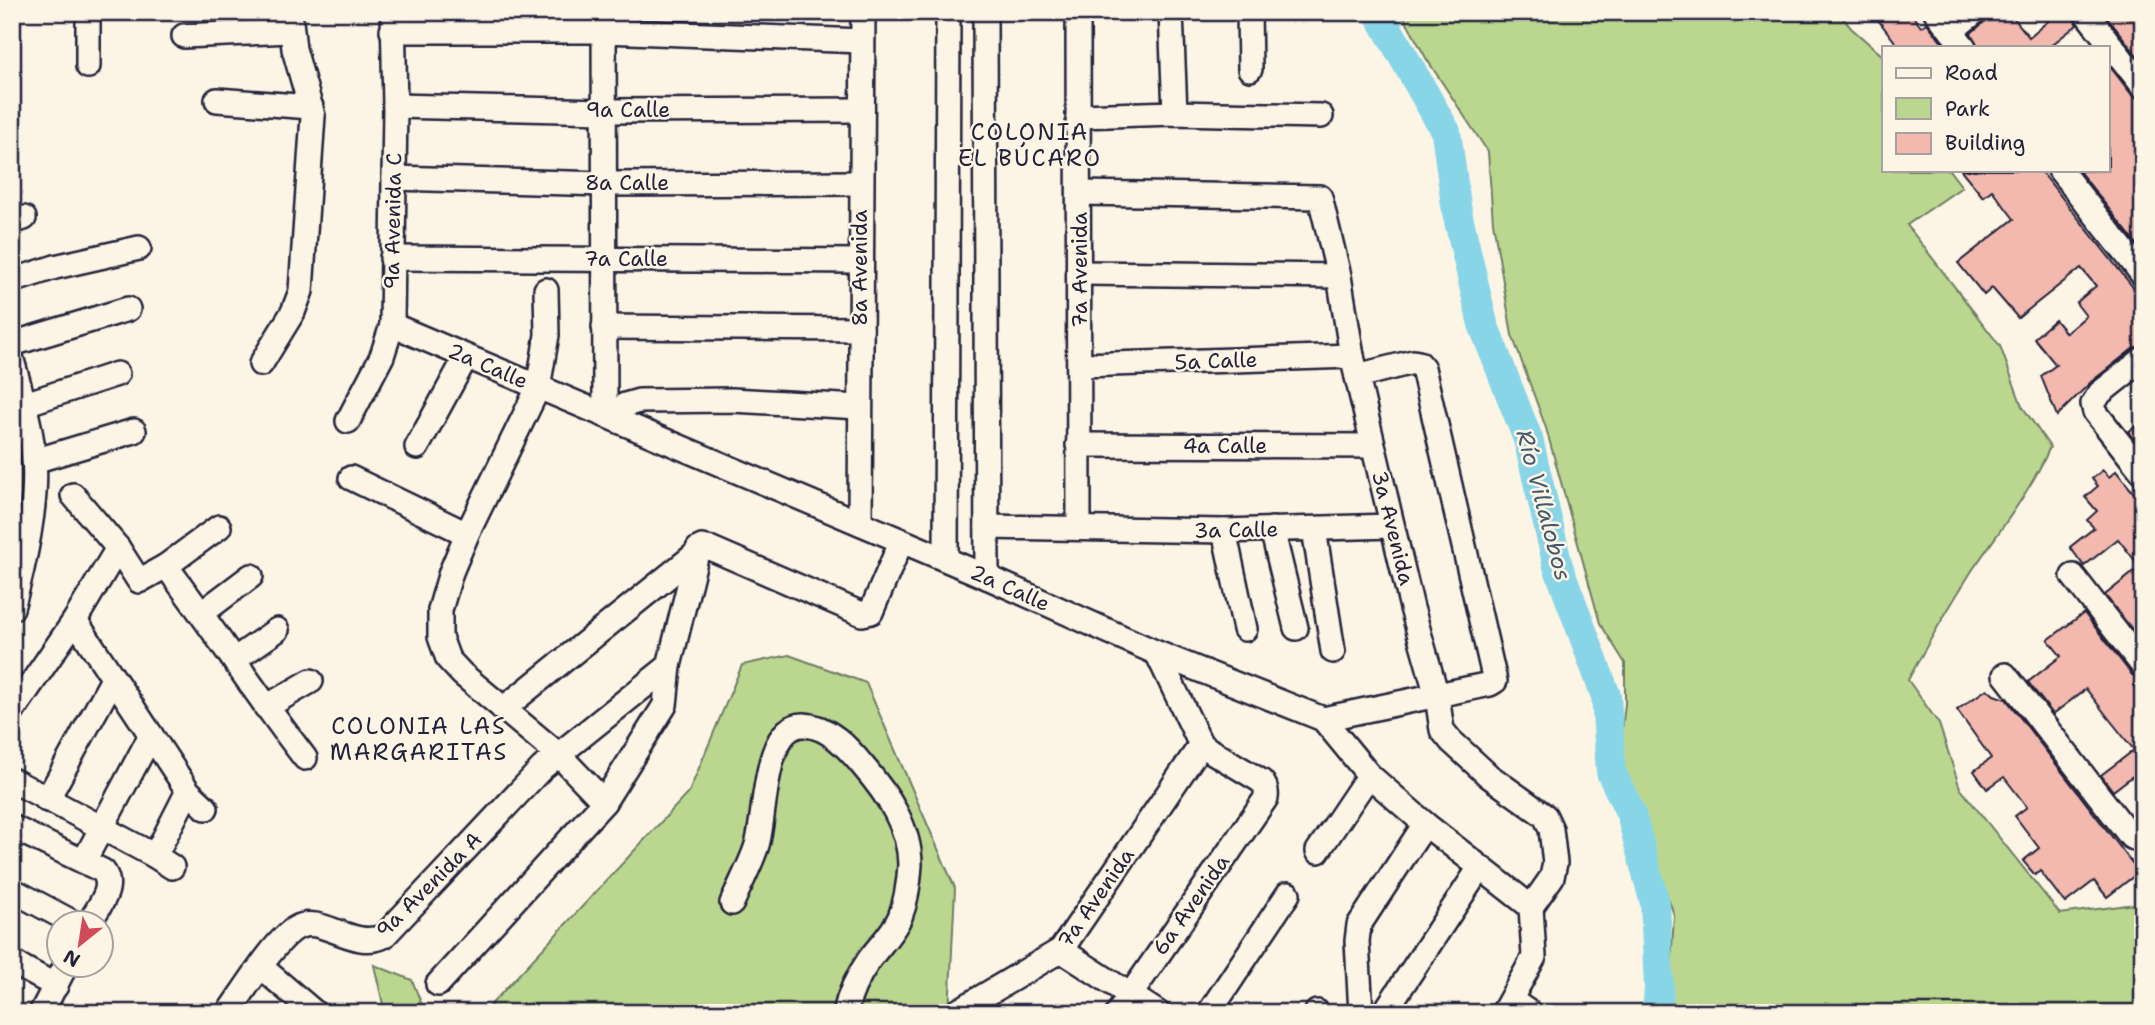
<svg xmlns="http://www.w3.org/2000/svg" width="2155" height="1025" font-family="'Shantell Sans',sans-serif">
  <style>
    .green { fill: #bbd78f; stroke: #6e7c65; stroke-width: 2 }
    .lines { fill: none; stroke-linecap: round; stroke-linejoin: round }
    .river { stroke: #89d5e8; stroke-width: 30 }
    .building { fill: #f3b8ae; stroke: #22223b; stroke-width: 2 }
    .minor-casing { stroke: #22223b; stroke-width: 28 }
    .minor { stroke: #fcf5e5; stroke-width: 23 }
    .labels { text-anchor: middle; stroke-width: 5; stroke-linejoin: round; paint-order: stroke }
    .street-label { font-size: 21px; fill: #22223b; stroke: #fcf5e5 }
    .neighbourhood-label { font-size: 23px; letter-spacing: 2px; fill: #22223b; stroke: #fcf5e5 }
    .water-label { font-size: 23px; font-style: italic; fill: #41586f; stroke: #fcf5e5 }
  </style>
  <rect width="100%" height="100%" fill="#fcf5e5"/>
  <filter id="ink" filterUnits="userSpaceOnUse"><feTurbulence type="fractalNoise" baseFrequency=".0143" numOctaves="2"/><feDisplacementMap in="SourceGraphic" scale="14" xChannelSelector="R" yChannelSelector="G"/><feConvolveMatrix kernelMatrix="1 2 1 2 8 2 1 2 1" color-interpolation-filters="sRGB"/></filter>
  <g filter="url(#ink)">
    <!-- green -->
    <g class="green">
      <path d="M1401,12H1838L1851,28L1884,57V170H1949L1962,187L1907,225L2000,346L2022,406L2050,447C2030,492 2001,529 1973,569C1950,605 1928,643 1908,680L1939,724L1960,788L2060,914L2143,903V1013H1668L1674,915L1619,755L1625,704V663L1600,623L1546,428L1512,335L1493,222L1488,152L1426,58Z"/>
      <polygon points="789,655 866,683 955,888 949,1013 483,1013 689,792 742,665"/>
      <polygon points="374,965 412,980 425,1013 385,1013"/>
    </g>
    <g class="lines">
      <!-- river -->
      <polyline class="river" points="1378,12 1446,132 1457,212 1483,324 1528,439 1558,566 1606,696 1611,772 1631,814 1655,903 1659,988 1657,1013"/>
    </g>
    <!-- building -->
    <g class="building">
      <polygon points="1872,12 1910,12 1921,27 1927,23 1946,47 1899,47"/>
      <polygon points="1989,12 2009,12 2029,37 2059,12 2071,12 2077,25 2049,47 1978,47 1971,33 1984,22"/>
      <polygon points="2103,12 2143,12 2143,63"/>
      <polygon points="2108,64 2132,95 2143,100 2143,252 2079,171 2108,170"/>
      <polygon points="1961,170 2040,170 2143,300 2143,345 2134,348 2091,382 2057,416 2041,376 2056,365 2034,338 2055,320 2066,333 2086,316 2076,303 2096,286 2081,268 2018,318 1992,288 1984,295 1958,263 2014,219 1992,190 1983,197"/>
      <polygon points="2143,421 2143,450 2128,432"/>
      <polygon points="2103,470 2109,477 2116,471 2137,497 2143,493 2143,643 2105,595 2140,567 2118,539 2084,566 2070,547 2094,528 2087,520 2097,511 2085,497 2098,486 2092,479"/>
      <polygon points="2084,613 2132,675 2143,680 2143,768 2113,791 2101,775 2134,750 2110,720 2086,689 2053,714 2028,682 2061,656 2048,640"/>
      <polygon points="1987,689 1994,695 2006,699 2139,872 2107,897 2094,881 2065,903 2040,871 2035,875 2023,861 2039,848 2015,816 2027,807 2004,777 1987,789 1974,771 1991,758 1957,710"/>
    </g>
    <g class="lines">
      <!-- minor casing -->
      <g class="minor-casing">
        <g id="minor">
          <polyline points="88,12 88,66"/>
          <polyline points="604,12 605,415"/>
          <polyline points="985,12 987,577"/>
          <polyline points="1078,12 1079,528"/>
          <polyline points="1171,12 1175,113"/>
          <polyline points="1249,12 1250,69"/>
          <polyline points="1936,12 1964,47"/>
          <polyline points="2085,12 2143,86"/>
          <polyline points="392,31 604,31 862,41"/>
          <polyline points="1951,31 1975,12"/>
          <polyline points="184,36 291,31"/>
          <polyline points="217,100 311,107"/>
          <polyline points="395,106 604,111 861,110"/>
          <polyline points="1078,116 1175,113 1321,116"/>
          <polyline points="2060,170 2143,275"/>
          <polyline points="394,178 604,184 860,183"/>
          <polyline points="1079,193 1320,197 1339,276 1352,356 1412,608 1437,696 1442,730 1451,741 1489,776 1545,816 1551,829 1555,863 1552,877 1531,907"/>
          <polyline points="12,222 24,218"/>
          <polyline points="392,258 860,261"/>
          <polyline points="1080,273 1339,276"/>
          <polyline points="12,281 55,267 139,248"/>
          <polyline points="546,290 547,335 538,388 467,534 451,572 440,610 440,637 448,659 462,674 560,756 604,802"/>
          <polyline points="392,325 987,577 1157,653 1323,719 1369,775 1425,824 1531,907 1534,957 1503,1013"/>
          <polyline points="604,327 861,329"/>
          <polyline points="12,344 128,309"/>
          <polyline points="2143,359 2100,393 2093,404 2095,412 2143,473"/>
          <path d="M12,360C21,392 31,425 34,459C38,502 24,566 12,608"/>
          <polyline points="261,364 293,312 301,291 313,116 294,49 290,12"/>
          <polyline points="1081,365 1352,356"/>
          <polyline points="25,404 117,374"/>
          <polyline points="612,417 625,405 639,401 732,400 860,407"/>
          <polyline points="348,421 382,356 392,325 395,106 393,12"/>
          <polyline points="1078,445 1373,446"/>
          <polyline points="417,447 466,357"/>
          <polyline points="34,461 134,431"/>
          <polyline points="351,478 467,534"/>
          <polyline points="73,495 118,548 139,581 166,566 219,527"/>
          <polyline points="860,523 863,12"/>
          <polyline points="987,527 1224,531 1392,526"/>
          <polyline points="1272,529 1296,628"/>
          <polyline points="1314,529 1333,651"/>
          <polyline points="1224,531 1245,629"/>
          <polyline points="946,559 948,12"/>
          <path d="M166,566C214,629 256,695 305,758"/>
          <polyline points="2073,576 2143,666"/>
          <polyline points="202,613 251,576"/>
          <polyline points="75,620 188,791 206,808"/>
          <polyline points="234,660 277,630"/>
          <polyline points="2005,675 2131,837 2134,838 2143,831"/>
          <polyline points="266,707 311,681"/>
          <polyline points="503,709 697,553"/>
          <polyline points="12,712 75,620 118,548"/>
          <polyline points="1323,719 1490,684 1495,681 1423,368 1419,363 1413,362 1357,376"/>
          <polyline points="12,780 155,856 172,867"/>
          <polyline points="47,800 113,679"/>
          <path d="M12,827L103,871C116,888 98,907 89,923"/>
          <polyline points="1318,851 1369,775"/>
          <polyline points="155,856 188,791"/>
          <polyline points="84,861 151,735"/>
          <polyline points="12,890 74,923"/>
          <path d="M732,903C740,884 751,864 757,845C766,816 763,724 804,725C829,726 849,749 863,766C887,794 910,827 910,865C909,881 906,902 900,917C893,933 879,946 869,960C858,976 849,994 845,1013"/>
          <polyline points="1061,950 1158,1013"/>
          <polyline points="12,962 56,986"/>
          <polyline points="261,967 315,1013"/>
          <polyline points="438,984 604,802 665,705 669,666 698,549 702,547 712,549 862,614 871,612 901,542"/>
          <polyline points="1511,1000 1530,1013"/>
          <polyline points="41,1013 66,965"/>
          <path d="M228,1013C244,991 274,941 296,928C321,913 353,951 384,936L542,768L669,666"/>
          <polyline points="955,1013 1061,950 1201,745"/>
          <path d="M1118,1013L1266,798C1267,791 1266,786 1261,781L1201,745L1157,653"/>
          <polyline points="1209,1013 1288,894"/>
          <polyline points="1317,1013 1317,1012"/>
          <polyline points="1361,1013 1357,941 1359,925 1425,824"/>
          <polyline points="1384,1013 1479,869"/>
        </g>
      </g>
      <!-- minor -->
      <use href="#minor" class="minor"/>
    </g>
  </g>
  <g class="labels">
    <!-- street labels -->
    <g class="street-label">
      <text x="628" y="117">9a Calle</text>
      <text x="627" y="190">8a Calle</text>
      <text transform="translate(393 221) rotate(-89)" y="7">9a Avenida C</text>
      <text x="626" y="266">7a Calle</text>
      <text transform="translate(860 268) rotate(-90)" y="7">8a Avenida</text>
      <text transform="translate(1080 270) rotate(-90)" y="7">7a Avenida</text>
      <text transform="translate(1216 361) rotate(-2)" y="7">5a Calle</text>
      <text transform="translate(488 366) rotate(23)" y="7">2a Calle</text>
      <text x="1225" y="453">4a Calle</text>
      <text transform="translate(1393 528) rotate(76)" y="7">3a Avenida</text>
      <text transform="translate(1236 530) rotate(-1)" y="7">3a Calle</text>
      <text transform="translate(1010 588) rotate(24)" y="7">2a Calle</text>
      <text transform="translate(429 885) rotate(-45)" y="7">9a Avenida A</text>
      <text transform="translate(1096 898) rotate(-55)" y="7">7a Avenida</text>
      <text transform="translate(1191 905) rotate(-55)" y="7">6a Avenida</text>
    </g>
    <!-- neighbourhood labels -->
    <g class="neighbourhood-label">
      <text x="1030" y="140">COLONIA<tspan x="1030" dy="26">EL BÚCARO</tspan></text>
      <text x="419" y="734">COLONIA LAS<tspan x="419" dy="26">MARGARITAS</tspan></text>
    </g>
    <!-- water labels -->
    <g class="water-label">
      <text transform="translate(1544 505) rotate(75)" y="8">Río Villalobos</text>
    </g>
  </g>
  <!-- margin -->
  <rect width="2155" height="1025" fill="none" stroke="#fcf5e5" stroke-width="42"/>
  <rect x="21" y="21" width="2113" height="983" fill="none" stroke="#22223b" stroke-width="2.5" filter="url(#ink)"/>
  <!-- legend -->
  <rect x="1882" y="46" width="228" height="126" fill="#fcf5e5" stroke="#a5a1a1" stroke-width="2"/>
  <rect x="1896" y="68" width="35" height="10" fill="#fcf5e5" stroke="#a5a1a1" stroke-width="2"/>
  <text x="1945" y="80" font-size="21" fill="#22223b">Road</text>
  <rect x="1896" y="98" width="35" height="21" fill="#bbd78f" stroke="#a5a1a1" stroke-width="2"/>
  <text x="1945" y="116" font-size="21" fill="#22223b">Park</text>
  <rect x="1896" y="133" width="35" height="21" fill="#f3b8ae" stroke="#a5a1a1" stroke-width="2"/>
  <text x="1945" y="150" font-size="21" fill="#22223b">Building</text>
  <!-- north arrow -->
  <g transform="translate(80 944) rotate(210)"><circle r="33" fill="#fcf5e5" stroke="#a5a1a1" stroke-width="2"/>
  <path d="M0-5L12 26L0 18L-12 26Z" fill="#d1495b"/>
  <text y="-10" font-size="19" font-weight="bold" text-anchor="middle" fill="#22223b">N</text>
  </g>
</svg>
